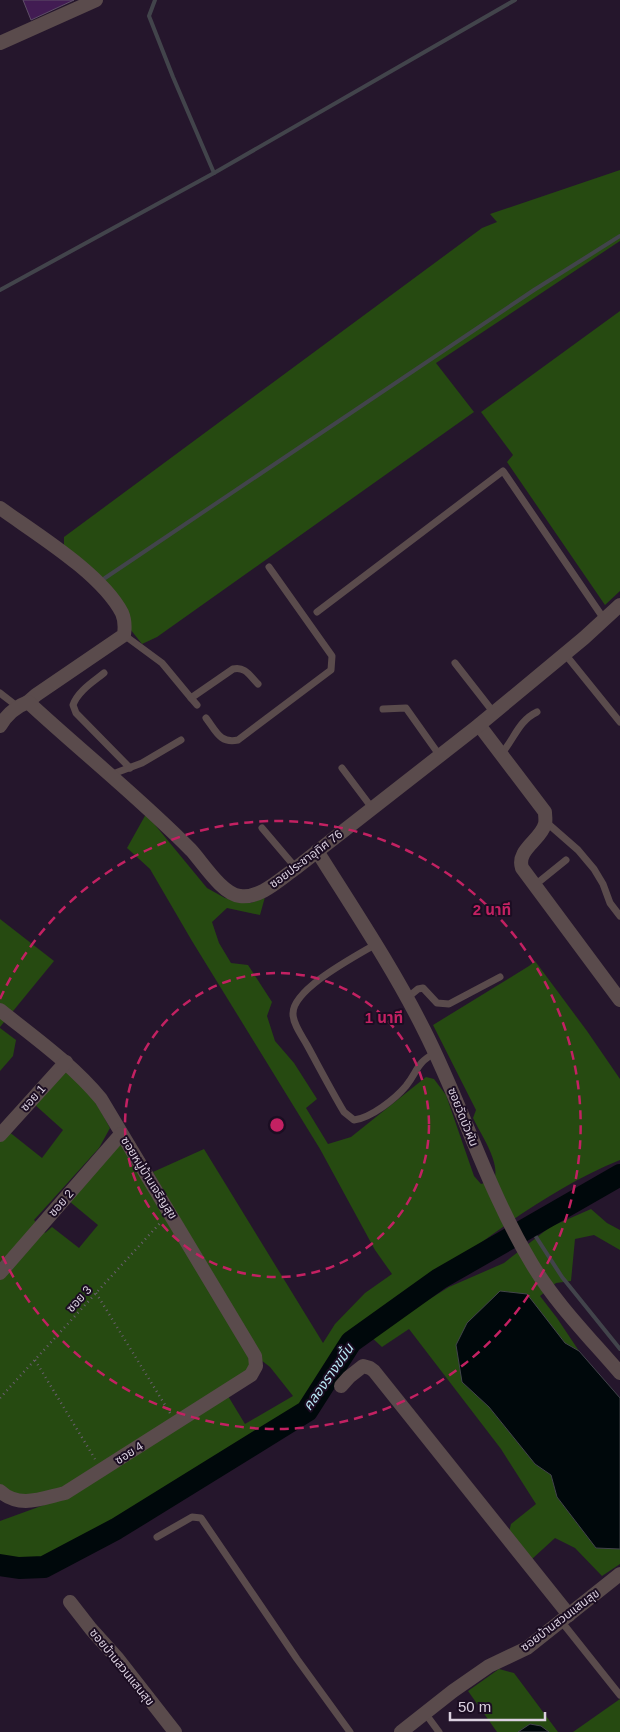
<svg xmlns="http://www.w3.org/2000/svg" width="620" height="1732" font-family="Helvetica,'Noto Sans Thai',sans-serif">
  <style>
    .green { fill: #264a11 }
    .water { fill: #00080b; stroke: #42444b }
    .lines { fill: none; stroke-linecap: round; stroke-linejoin: round }
    .stream { stroke: #42444b; stroke-width: 4 }
    .river { stroke: #00080b; stroke-width: 22 }
    .building { fill: #421c53; stroke: #5f4f68 }
    .path { stroke: #6b5e71; stroke-width: 2.5; stroke-dasharray: 1 4; stroke-linecap: butt }
    .service { stroke: #5a4b4c; stroke-width: 7 }
    .minor { stroke: #5a4b4c; stroke-width: 14 }
    .ring { fill: none; stroke: #c32162; stroke-width: 2.5; stroke-dasharray: 9 6 }
    .labels { text-anchor: middle; stroke-width: 4; stroke-linejoin: round; paint-order: stroke }
    .street-label { font-size: 12px; fill: #dbd1e0; stroke: #1b0d22 }
    .water-label { font-size: 14px; font-style: italic; fill: #baeaf7; stroke: #1b0d22 }
    .centre { fill: #c32162; stroke: #1b0d22; stroke-width: 2.5 }
    .ring-label { font-size: 15px; text-anchor: middle; font-weight: bold; fill: #c32162; stroke: #1b0d22; stroke-width: 4; stroke-linejoin: round; paint-order: stroke }
  </style>
  <rect width="100%" height="100%" fill="#25162c"/>
  <!-- green -->
  <g class="green">
    <polygon points="620,170 620,241 436,363 474,412 157,637 142,644 64,546 64,537 482,228 497,222 490,214"/>
    <polygon points="620,311 620,591 605,605 507,462 513,455 481,412"/>
    <path d="M146,814L207,888L225,898L251,903L265,897L260,915L227,908L212,922L219,943L231,963L248,965L272,1002L267,1016L275,1041L294,1063L317,1099L306,1108L328,1144L351,1137L426,1077L434,1079L446,1095L474,1176L481,1184L494,1180C501,1163 481,1135 473,1118L476,1110L433,1025L529,966L535,961L587,1031L620,1079V1160C541,1192 474,1249 405,1299L391,1304L363,1325L338,1348L303,1407L268,1432L124,1519L43,1561H0V1521L55,1501L228,1396L245,1424L293,1396L270,1367L261,1360L153,1172L204,1149L323,1343L335,1324L365,1293L392,1274L375,1250L320,1149L192,941L150,869L127,848Z"/>
    <polygon points="0,919 54,961 0,1027"/>
    <polygon points="0,1028 16,1040 13,1056 0,1071"/>
    <path d="M64,1069C88,1087 96,1102 110,1128L99,1148L34,1220L45,1233L52,1227L79,1248L98,1225L69,1201L114,1148L121,1145L247,1353L250,1364L245,1373L66,1488L21,1498L0,1485V1140L8,1131L42,1158L63,1130L34,1104Z"/>
    <polygon points="591,1209 607,1223 620,1230 620,1250 594,1235 575,1239 571,1281 556,1283 540,1296 557,1318 579,1351 565,1343 550,1326 462,1382 489,1407 535,1464 551,1475 557,1497 596,1548 620,1549 620,1564 602,1576 575,1548 555,1538 532,1559 509,1532 511,1524 536,1504 501,1449 409,1329 382,1347 370,1336 449,1287 504,1263 550,1227"/>
    <polygon points="499,1669 514,1673 558,1732 549,1732 530,1724 518,1732 497,1732 468,1691"/>
    <polygon points="620,1699 620,1732 573,1732"/>
  </g>
  <!-- water -->
  <g class="water">
    <polygon points="500,1291 527,1294 565,1343 579,1351 620,1398 620,1549 596,1548 557,1497 551,1475 535,1464 489,1407 462,1382 456,1345 467,1323"/>
    <polygon points="530,1724 541,1726 549,1732 518,1732"/>
  </g>
  <g class="lines">
    <!-- stream -->
    <g class="stream">
      <polyline points="155,0 149,16 173,77 214,173"/>
      <polyline points="0,290 214,173 515,0"/>
      <polyline points="105,578 534,290 620,236"/>
      <polyline points="529,1226 562,1277 620,1349"/>
    </g>
    <!-- river -->
    <polyline class="river" points="0,1565 19,1568 44,1567 116,1529 307,1411 351,1342 439,1279 620,1175"/>
  </g>
  <!-- building -->
  <polygon class="building" points="23,0 74,0 31,20"/>
  <g class="lines">
    <!-- path -->
    <g class="path">
      <polyline points="96,1293 170,1413"/>
      <polyline points="35,1360 95,1459"/>
      <polyline points="0,1398 161,1222"/>
    </g>
    <!-- service -->
    <g class="service">
      <polyline points="317,612 503,471 604,619"/>
      <path d="M124,635L162,663L191,698L233,669C245,666 250,676 258,684"/>
      <polyline points="565,654 620,722"/>
      <polyline points="455,663 494,713"/>
      <path d="M104,673C93,682 78,691 73,705L76,713L130,768"/>
      <polyline points="0,693 18,707"/>
      <polyline points="191,698 197,705"/>
      <polyline points="383,709 406,708 440,756"/>
      <path d="M206,718C216,731 220,744 238,740L331,670L332,656L269,567"/>
      <path d="M501,754C514,740 518,721 537,712"/>
      <polyline points="342,768 372,808"/>
      <polyline points="110,775 142,763 181,740"/>
      <polyline points="546,822 578,850 594,869 603,884 610,903 620,916"/>
      <polyline points="262,828 296,868"/>
      <polyline points="535,885 566,860"/>
      <path d="M376,944C356,956 292,989 293,1014C293,1024 302,1036 307,1045C319,1067 331,1090 344,1112L354,1120C371,1118 395,1099 406,1086C418,1071 416,1063 435,1053"/>
      <polyline points="407,998 418,989 423,988 437,1003 449,1004 500,977"/>
      <polyline points="157,1537 192,1517 201,1518 297,1659 350,1732"/>
      <polyline points="561,1621 620,1695"/>
      <polyline points="425,1713 439,1732"/>
    </g>
    <!-- minor -->
    <g class="minor">
      <polyline points="0,43 96,0"/>
      <path d="M0,508C36,534 101,573 122,613C125,620 125,628 124,635L36,695L28,702"/>
      <path d="M479,725L545,812C545,816 546,820 545,824C541,840 516,850 522,868L620,1000"/>
      <path d="M0,726C7,714 15,707 28,702C82,752 140,798 191,850C203,863 222,894 240,896C260,899 280,879 296,868L479,725L584,638L620,605"/>
      <path d="M317,851C354,910 393,968 424,1030C463,1107 487,1189 532,1264C556,1304 590,1338 620,1373"/>
      <path d="M0,1010C35,1038 72,1064 101,1099L255,1356L256,1366L251,1375L65,1493C43,1498 19,1509 0,1491"/>
      <polyline points="0,1135 66,1062"/>
      <polyline points="0,1273 121,1134"/>
      <polyline points="341,1386 349,1377 363,1366 370,1368 374,1371 569,1615"/>
      <polyline points="70,1602 91,1629 118,1659 175,1732"/>
      <polyline points="401,1732 453,1691 489,1666 527,1648 620,1574"/>
    </g>
  </g>
  <!-- distance rings -->
  <g class="ring">
    <circle cx="277" cy="1125" r="152"/>
    <path d="M0 999A304 304 0 1 1 0 1251"/>
  </g>
  <g class="labels">
    <!-- street labels -->
    <g class="street-label">
      <text transform="translate(306 859) rotate(-37)" y="4">ซอยประชาอุทิศ 76</text>
      <text transform="translate(33 1098) rotate(-48)" y="4">ซอย 1</text>
      <text transform="translate(463 1117) rotate(68)" y="4">ซอยวัดบัวผัน</text>
      <text transform="translate(149 1178) rotate(58)" y="4">ซอยหมู่บ้านเจริญสุข</text>
      <text transform="translate(61 1203) rotate(-49)" y="4">ซอย 2</text>
      <text transform="translate(79 1299) rotate(-48)" y="4">ซอย 3</text>
      <text transform="translate(129 1453) rotate(-33)" y="4">ซอย 4</text>
      <text transform="translate(560 1620) rotate(-37)" y="4">ซอยบ้านสวนแสนสุข</text>
      <text transform="translate(122 1667) rotate(51)" y="4">ซอยบ้านสวนแสนสุข</text>
    </g>
    <!-- water labels -->
    <g class="water-label">
      <text transform="translate(328 1377) rotate(-55)" y="5">คลองรางขมิ้น</text>
    </g>
  </g>
  <circle cx="277" cy="1125" r="8" class="centre"/>
  <g class="ring-label">
    <text x="492" y="915">2 นาที</text>
    <text x="384" y="1023">1 นาที</text>
  </g>
  <!-- scale -->
  <path d="M450 1712v8h95v-8" fill="none" stroke="#dbd1e0" stroke-width="2.5"/>
  <text x="458" y="1712" font-size="15" fill="#dbd1e0" stroke="#1b0d22" stroke-width="4" paint-order="stroke">50 m</text>
</svg>
